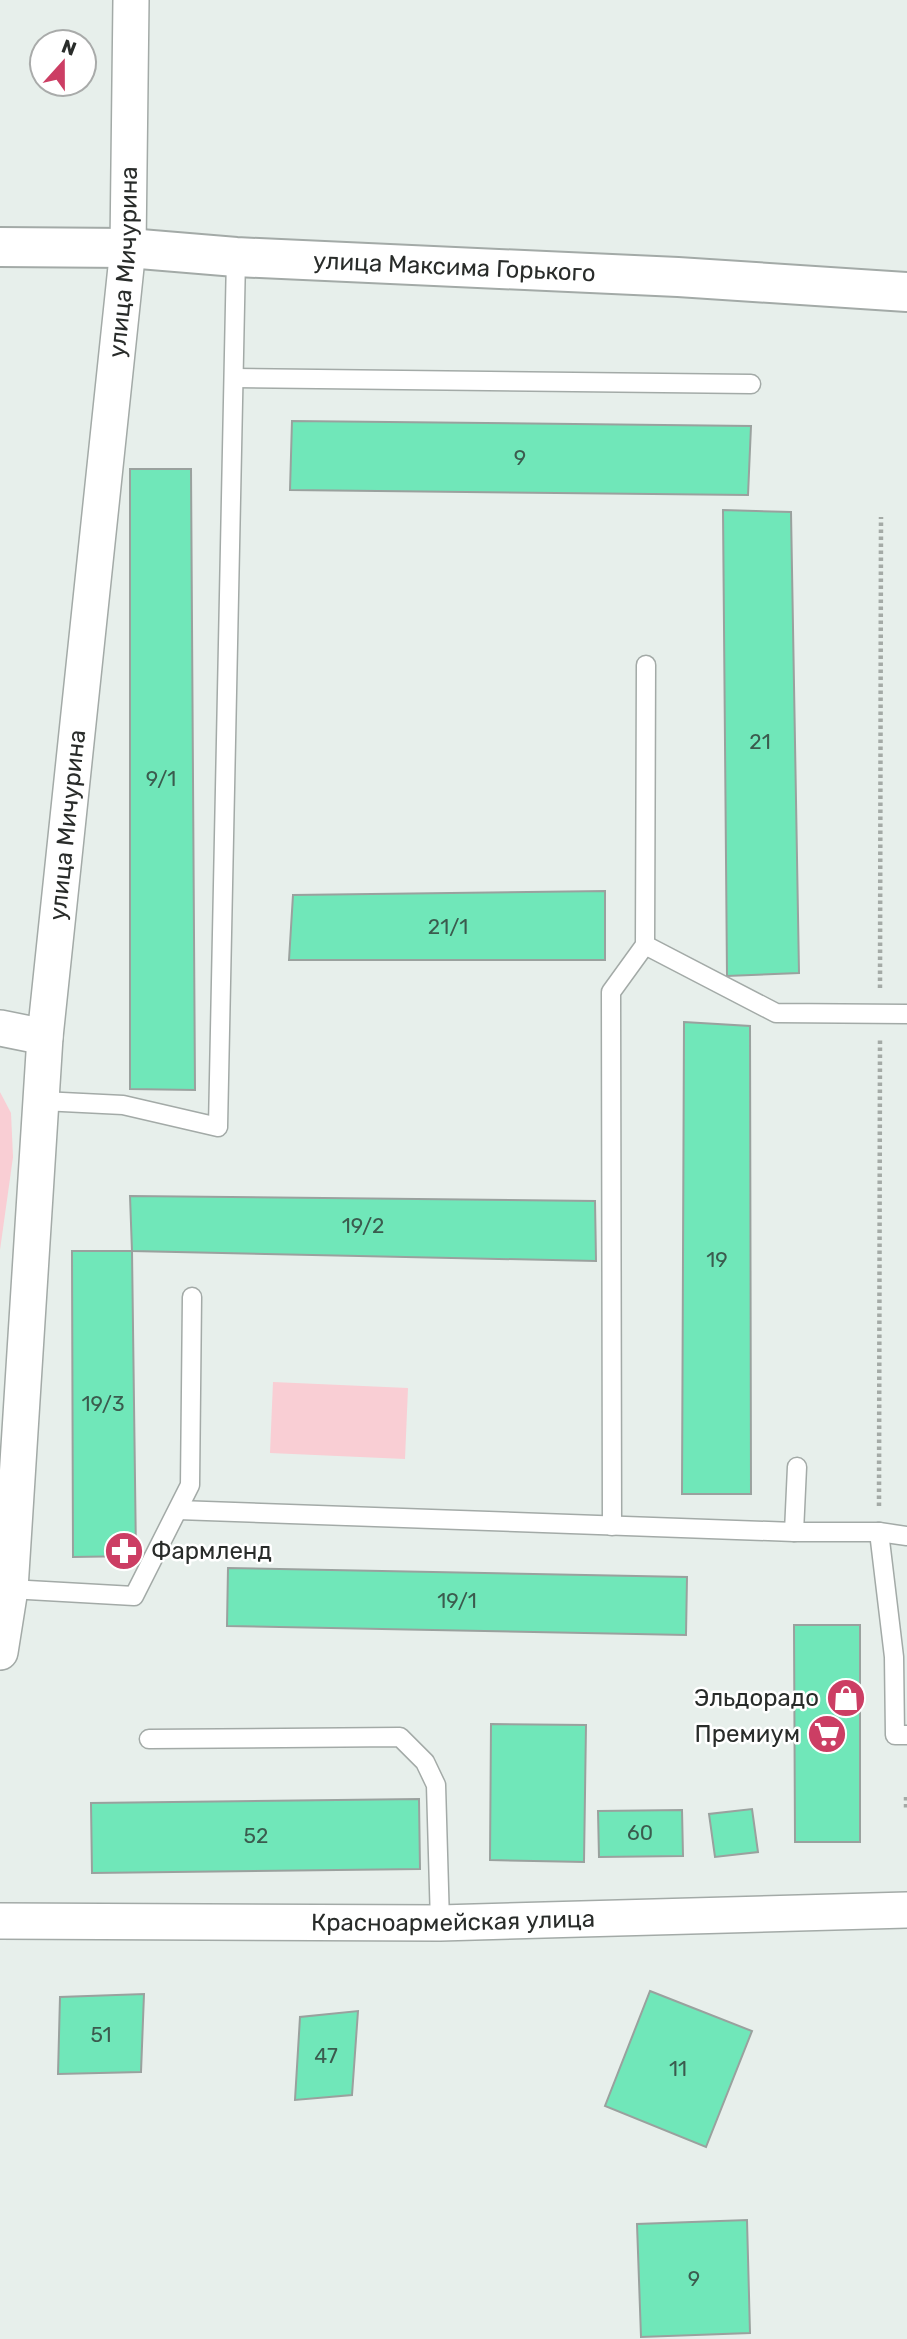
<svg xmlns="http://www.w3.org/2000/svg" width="907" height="2339" font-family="Rubik,sans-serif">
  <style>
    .green { fill: #f9ced4 }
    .building { fill: #70e7b9; stroke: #9aa19e; stroke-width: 2 }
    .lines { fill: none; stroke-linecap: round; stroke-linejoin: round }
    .service-casing { stroke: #a3aaa7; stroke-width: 21 }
    .minor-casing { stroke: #a3aaa7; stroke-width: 38 }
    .tertiary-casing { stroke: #a3aaa7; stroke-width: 42 }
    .path { stroke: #a4aaa6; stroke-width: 4.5; stroke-dasharray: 3.5 3.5; stroke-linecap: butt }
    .service { stroke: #fff; stroke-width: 18 }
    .minor { stroke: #fff; stroke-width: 35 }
    .tertiary { stroke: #fff; stroke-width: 38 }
    .labels { text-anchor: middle; stroke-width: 5; stroke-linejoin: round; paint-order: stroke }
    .number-label { font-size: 21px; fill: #3b5b4e }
    .street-label { font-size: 24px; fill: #292c2a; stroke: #fff }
    .poi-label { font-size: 24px; fill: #292c2a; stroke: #fff; text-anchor: end }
  </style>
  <rect width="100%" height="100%" fill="#e7efeb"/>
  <!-- green -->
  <g class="green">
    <polygon points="0,1092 11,1113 13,1157 0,1250"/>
    <polygon points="273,1382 408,1388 405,1459 270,1453"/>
  </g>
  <!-- building -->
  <g class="building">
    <polygon points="292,421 751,426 748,495 290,490"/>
    <polygon points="130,469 191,469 195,1090 130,1089"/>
    <polygon points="723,510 791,512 799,973 727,976"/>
    <polygon points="605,891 605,960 289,960 293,895"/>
    <polygon points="684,1022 750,1026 751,1494 682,1494"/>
    <polygon points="130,1196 595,1201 596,1261 132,1251"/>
    <polygon points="72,1251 132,1251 136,1556 73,1557"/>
    <polygon points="228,1568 687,1577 686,1635 227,1626"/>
    <polygon points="794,1625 860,1625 860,1842 795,1842"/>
    <polygon points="491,1724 586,1725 584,1862 490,1860"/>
    <polygon points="419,1799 420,1869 92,1873 91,1803"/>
    <polygon points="752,1809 758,1852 715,1857 709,1814"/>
    <polygon points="682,1810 683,1856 599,1857 598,1811"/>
    <polygon points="650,1991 752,2031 706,2147 605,2106"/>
    <polygon points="144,1994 141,2072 58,2074 60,1997"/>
    <polygon points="358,2011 352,2095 295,2100 300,2017"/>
    <polygon points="747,2220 750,2333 641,2337 637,2224"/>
  </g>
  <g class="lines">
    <!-- service casing -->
    <g class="service-casing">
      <g id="service">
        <polyline points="234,378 751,384"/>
        <polyline points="645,945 776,1013 907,1014"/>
        <polyline points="42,1101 123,1105 218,1127 236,257"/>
        <polyline points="178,1510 794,1532 879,1532 907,1536"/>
        <polyline points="612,1526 611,992 645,945 646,665"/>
        <polyline points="794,1532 797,1467"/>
        <polyline points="879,1532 894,1657 895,1735 907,1735"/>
        <polyline points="10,1589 134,1596 190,1485 192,1297"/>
        <polyline points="149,1739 400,1737 425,1762 436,1785 440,1923"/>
      </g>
    </g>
    <!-- minor casing -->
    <g class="minor-casing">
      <g id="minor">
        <polyline points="0,1028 45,1037"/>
        <path id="s1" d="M0,1652L10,1589L45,1037L128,248L131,0"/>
        <path id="s2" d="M0,1921L440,1923L907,1910"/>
      </g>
    </g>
    <!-- tertiary casing -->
    <g class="tertiary-casing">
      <g id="tertiary">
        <path id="s3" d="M0,247L128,248L236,257L678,277L907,292"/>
      </g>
    </g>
    <!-- path -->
    <g class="path">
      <polyline points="880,988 881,517"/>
      <polyline points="879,1506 880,1039"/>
      <polyline points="906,1797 906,1808"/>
    </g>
    <!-- service -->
    <use href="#service" class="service"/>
    <!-- minor -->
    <use href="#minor" class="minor"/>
    <!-- tertiary -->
    <use href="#tertiary" class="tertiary"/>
  </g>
  <!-- icons -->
  <defs>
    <g id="pharmacy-disc" transform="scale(2.0125)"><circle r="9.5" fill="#cc3e64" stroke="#fff"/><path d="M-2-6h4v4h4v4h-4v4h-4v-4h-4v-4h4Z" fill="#fff"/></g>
    <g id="shop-disc" transform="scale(2.0125)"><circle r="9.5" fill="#cc3e64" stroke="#fff"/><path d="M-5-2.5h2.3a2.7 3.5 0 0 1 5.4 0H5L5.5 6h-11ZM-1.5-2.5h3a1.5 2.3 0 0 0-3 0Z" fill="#fff"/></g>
    <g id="supermarket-disc" transform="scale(2.0125)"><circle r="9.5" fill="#cc3e64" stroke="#fff"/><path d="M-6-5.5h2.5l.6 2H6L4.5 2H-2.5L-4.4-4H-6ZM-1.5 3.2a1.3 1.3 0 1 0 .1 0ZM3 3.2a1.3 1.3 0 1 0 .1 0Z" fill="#fff"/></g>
  </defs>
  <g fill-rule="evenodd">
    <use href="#pharmacy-disc" x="124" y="1551"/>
    <use href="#shop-disc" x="846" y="1698"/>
    <use href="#supermarket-disc" x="827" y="1734"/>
  </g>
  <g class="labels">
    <!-- number labels -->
    <g class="number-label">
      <text x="520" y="465">9</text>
      <text x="760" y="749">21</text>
      <text x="161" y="786">9/1</text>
      <text x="448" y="934">21/1</text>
      <text x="363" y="1233">19/2</text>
      <text x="717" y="1267">19</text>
      <text x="103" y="1411">19/3</text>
      <text x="457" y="1608">19/1</text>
      <text x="640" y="1840">60</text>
      <text x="256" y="1843">52</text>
      <text x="101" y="2042">51</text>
      <text x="326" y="2063">47</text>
      <text x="678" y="2076">11</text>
      <text x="694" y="2286">9</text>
    </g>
    <!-- street labels -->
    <g class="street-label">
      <text dy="8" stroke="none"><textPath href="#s1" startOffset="1396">улица Мичурина</textPath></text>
      <text dy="8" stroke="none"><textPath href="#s3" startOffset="455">улица Максима Горького</textPath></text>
      <text dy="8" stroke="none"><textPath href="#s1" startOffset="830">улица Мичурина</textPath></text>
      <text dy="8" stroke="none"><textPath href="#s2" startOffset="453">Красноармейская улица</textPath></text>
    </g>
    <!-- poi labels -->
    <g class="poi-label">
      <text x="151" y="1559" text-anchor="start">Фармленд</text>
      <text x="819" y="1706">Эльдорадо</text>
      <text x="800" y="1742">Премиум</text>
    </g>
  </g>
  <!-- north arrow -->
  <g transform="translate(63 63) rotate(21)"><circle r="33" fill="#ffffff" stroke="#a9abaa" stroke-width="2"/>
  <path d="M0-5L12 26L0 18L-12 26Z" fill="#cc3e64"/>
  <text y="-10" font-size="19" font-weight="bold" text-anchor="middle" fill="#292c2a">N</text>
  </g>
</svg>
